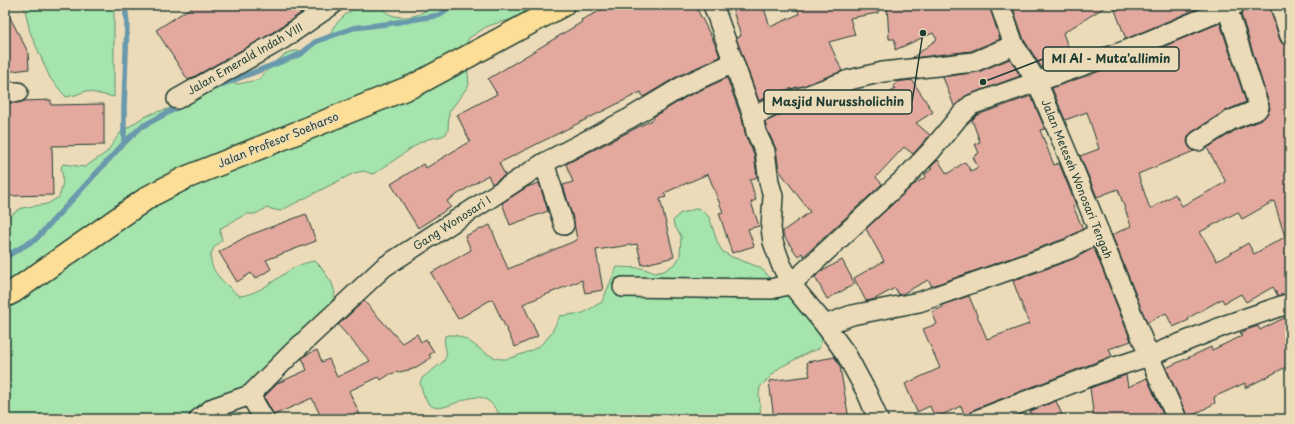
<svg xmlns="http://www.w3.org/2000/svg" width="1295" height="424" font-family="'Playpen Sans',sans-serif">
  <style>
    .green { fill: #a5e4ac; stroke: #629070 }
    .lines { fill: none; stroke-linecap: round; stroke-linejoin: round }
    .stream { stroke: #6999ac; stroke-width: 5.5 }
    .building { fill: #e3a99f; stroke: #1f3d34; fill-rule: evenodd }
    .street-casing { stroke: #1f3d34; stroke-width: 22 }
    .primary-casing { stroke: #1f3d34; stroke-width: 25 }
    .street { stroke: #ecdbb8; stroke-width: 19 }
    .primary { stroke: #fcde96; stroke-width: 22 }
    .labels { text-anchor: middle; stroke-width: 3; stroke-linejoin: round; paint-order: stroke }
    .street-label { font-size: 11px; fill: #1f3d34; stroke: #ecdbb8 }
    .leader { fill: none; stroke: #1f3d34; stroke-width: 1.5 }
    .callout-dot { fill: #1f3d34; stroke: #ecdbb8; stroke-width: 1.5 }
    .callout { fill: #ecdbb8; stroke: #1f3d34; stroke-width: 1.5 }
    .callout-label { font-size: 12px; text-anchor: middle; font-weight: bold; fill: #1f3d34 }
  </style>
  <rect width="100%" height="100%" fill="#ecdbb8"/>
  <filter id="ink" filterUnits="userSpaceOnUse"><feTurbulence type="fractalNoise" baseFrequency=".025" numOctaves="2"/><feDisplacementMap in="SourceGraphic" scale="8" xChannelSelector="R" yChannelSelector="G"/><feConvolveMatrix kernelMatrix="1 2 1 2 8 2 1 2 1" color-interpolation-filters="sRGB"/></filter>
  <g filter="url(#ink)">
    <!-- green -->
    <g class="green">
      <polygon points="24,5 114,5 114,97 86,91 75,95 66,97 50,78 30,32"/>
      <path d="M365,5H380C389,23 422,19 431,5H554L520,18L500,22L486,27L469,38L464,49L467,64L469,85L449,112L448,130L446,134L442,136L428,139L419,143L377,172L372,174L364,171L354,173L280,211L267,208L255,214H246L221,228L220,232L222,240C201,255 213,273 228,286C232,290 235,293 240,296C270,292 286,264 315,261L321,267L332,283L335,293L332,302L315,325L245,396L232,419H5V223L10,216L18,210L22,208L47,204L59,197C63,186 64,179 61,168L63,164L85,167L107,152L120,133L142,118L156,112L176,107L222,81L238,84L258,80L266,72L270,66L289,52L305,50L326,39L329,36L334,26L346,14L352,10Z"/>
      <path d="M698,208L706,214L709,217L718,244L723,252L732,257L759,267L766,273L777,287L798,304L807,314L822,338L819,349L809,352L779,368L760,387L759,395L761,419H502C498,412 493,404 487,400C468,388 442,419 428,403C424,398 422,389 420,383L422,378L443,362C451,351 442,347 445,336C467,329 483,360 504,359C511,359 518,355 525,353C546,345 550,336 560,316L583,313L602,302L615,271L617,267L642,268L655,273L664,271L676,263L680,256L681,236L674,225L673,221L679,214Z"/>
    </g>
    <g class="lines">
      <!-- stream -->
      <g class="stream">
        <polyline points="216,87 301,54 315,42 353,28 386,24 440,15 454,5"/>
        <polyline points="124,143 124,107 127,24 125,5"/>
        <polyline points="5,257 36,239 124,143 141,127 182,105"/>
      </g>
    </g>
    <!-- building -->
    <g class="building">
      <polygon points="195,5 313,5 267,36 188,80 156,30"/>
      <polygon points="612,5 695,5 716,46 720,57 678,76 643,97 641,92 499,163 505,175 492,184 488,175 447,201 451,207 418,228 391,184 423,164 426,168 470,141 457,115 497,94 488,79 582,22 581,20"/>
      <polygon points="731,5 763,5 770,27 799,14 796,5 878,5 878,13 850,18 855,35 829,42 842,71 803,86 777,92 759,101 736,38 741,36"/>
      <polygon points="887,5 989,5 1000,39 971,51 912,58 937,39 933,33 895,50 895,39 889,39"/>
      <polygon points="1012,5 1108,5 1063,33 1072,58 1042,68 1024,40"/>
      <polygon points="1113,5 1206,5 1126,39"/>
      <path d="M1254,5H1269L1280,40L1283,44L1290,47V162L1285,163L1290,179V292L1278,296L1273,287L1246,302L1241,294L1224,303L1222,299L1188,318L1189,320L1173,327L1166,313L1147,323L1112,235L1131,226L1118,189L1097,197L1080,156L1099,149L1087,112L1065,120L1052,88L1131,60L1220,23L1246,102L1225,111L1192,132L1188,136L1187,142L1189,147L1194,151L1138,174L1150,209L1175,194L1182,206L1226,182L1207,148L1236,130L1261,120L1266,116L1270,109L1269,104L1241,14L1245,8ZM1274,201L1285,237L1254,254L1248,243L1217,261L1200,232L1238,212L1242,219Z"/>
      <polygon points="5,8 28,52 29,69 5,72"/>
      <polygon points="1010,59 1020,76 967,95 954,106 943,77 978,72"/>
      <polygon points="727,78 742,119 746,137 754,154 757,177 750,180 756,200 751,202 759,226 748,229 754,246 732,253 719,213 723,212 708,174 664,193 666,197 660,199 674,257 642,265 637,244 596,250 603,290 585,293 582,280 523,304 538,336 515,347 492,299 458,319 431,273 471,250 465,236 490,225 508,269 577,240 574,222 563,185 573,182 566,164 654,119 653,117 688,96"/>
      <polygon points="912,80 933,112 916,123 930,135 913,154 904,147 876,177 882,184 815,246 804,256 802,253 798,256 783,235 783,231 810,212 779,170 776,149 767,129 765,122 784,113 809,107 831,99 836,114 861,95 870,106 895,89 893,86 896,83 896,82"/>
      <polygon points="1031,96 1045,129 1040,130 1054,165 1059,163 1076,205 1073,206 1083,229 1064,239 932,286 928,280 902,294 899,295 895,288 875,299 866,301 854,278 884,261 866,229 912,186 926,177 925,174 932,169 930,168 938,160 947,174 965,162 971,171 978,167 973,157 979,153 975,144 980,142 972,120 977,115"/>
      <polygon points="51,100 51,105 104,104 104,145 52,146 53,195 8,196 7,103 18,103 24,101"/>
      <polygon points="539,183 548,211 510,225 502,203 527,187"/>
      <polygon points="306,214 316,241 266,260 271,269 255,279 251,273 237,282 219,252 247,236"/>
      <polygon points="1094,248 1131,341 1109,349 1112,356 975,409 971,412 968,418 966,419 961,406 935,418 930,406 917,412 905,384 940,368 923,329 937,324 932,312 943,307 942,305 969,296 987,339 1029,324 1013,281 1073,259"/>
      <polygon points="842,260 855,284 827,299 815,277 820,272"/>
      <polygon points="364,301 402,343 417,334 421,342 426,339 434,352 429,355 431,358 413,369 390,374 381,380 379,377 349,391 362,419 322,419 312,398 274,415 264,397 278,383 307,370 302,358 306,355 317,350 322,362 329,359 337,377 370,361 338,325"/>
      <polygon points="1290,315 1290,365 1245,388 1245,383 1214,397 1215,403 1188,418 1166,368 1211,347 1212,350 1242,336 1240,333 1249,329 1258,326 1260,330"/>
      <polygon points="835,357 840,367 849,419 774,419 769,381 810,376 807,362"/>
      <polygon points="1126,375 1128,387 1147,378 1165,419 1094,419 1090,388"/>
      <polygon points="1056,401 1064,419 1033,419 1030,411"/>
    </g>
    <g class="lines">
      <!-- street casing -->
      <g class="street-casing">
        <g id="street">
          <polyline points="713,5 753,116 756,132 765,151 769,182 773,196 771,228 773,242 781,264 791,284 825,325 846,354 867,393 878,419"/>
          <polyline points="1000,5 1014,45 1037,82 1070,160 1149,356 1177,419"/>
          <polyline points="1280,5 1290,36"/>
          <polyline points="5,92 18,92"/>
          <polyline points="177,99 283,39 332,5"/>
          <polyline points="753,116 780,103 806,96 849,80 883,72 974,62 1014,45"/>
          <polyline points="1198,141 1231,120 1257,110 1259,107 1227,8"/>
          <polyline points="544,163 564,225"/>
          <polyline points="623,287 771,289 791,284 907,176 931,151 958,118 971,105 1127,50 1235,5"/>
          <polyline points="825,325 852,315 919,302 1069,249 1099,232"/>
          <polyline points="250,395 264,419"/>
          <polyline points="199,419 213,408 250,395 293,352 384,267 544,163 630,118 683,86 733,63"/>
          <polyline points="979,419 1112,368 1149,356 1226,325 1290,303"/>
        </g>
      </g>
      <!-- primary casing -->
      <g class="primary-casing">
        <polyline id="primary" points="5,296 13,292 150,196 185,178 415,85 563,5"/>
      </g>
      <!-- street -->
      <use href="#street" class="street"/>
      <!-- primary -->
      <use href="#primary" class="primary"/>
    </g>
  </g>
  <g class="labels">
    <!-- street labels -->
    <g class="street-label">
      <text transform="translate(245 59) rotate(-30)" y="4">Jalan Emerald Indah VIII</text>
      <text transform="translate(278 140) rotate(-22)" y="4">Jalan Profesor Soeharso</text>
      <text transform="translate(1077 179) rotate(68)" y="4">Jalan Meteseh Wonosari Tengah</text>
      <text transform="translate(452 223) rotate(-33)" y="4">Gang Wonosari I</text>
    </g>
  </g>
  <!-- callouts -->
  <path class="leader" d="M983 82L1043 59M923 33L912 102"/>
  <g class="callout-dot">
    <circle cx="983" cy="82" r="4"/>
    <circle cx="923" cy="33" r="4"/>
  </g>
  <g class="callout">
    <rect x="1043" y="47" width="136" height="24" rx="4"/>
    <rect x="764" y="90" width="148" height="24" rx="4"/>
  </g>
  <g class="callout-label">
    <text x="1111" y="63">MI Al - Muta'allimin</text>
    <text x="838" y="106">Masjid Nurussholichin</text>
  </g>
  <!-- margin -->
  <rect width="1295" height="424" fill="none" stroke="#ecdbb8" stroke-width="20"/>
  <rect x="10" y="10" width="1275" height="404" fill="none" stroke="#1f3d34" stroke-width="1.5" filter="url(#ink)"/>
</svg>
